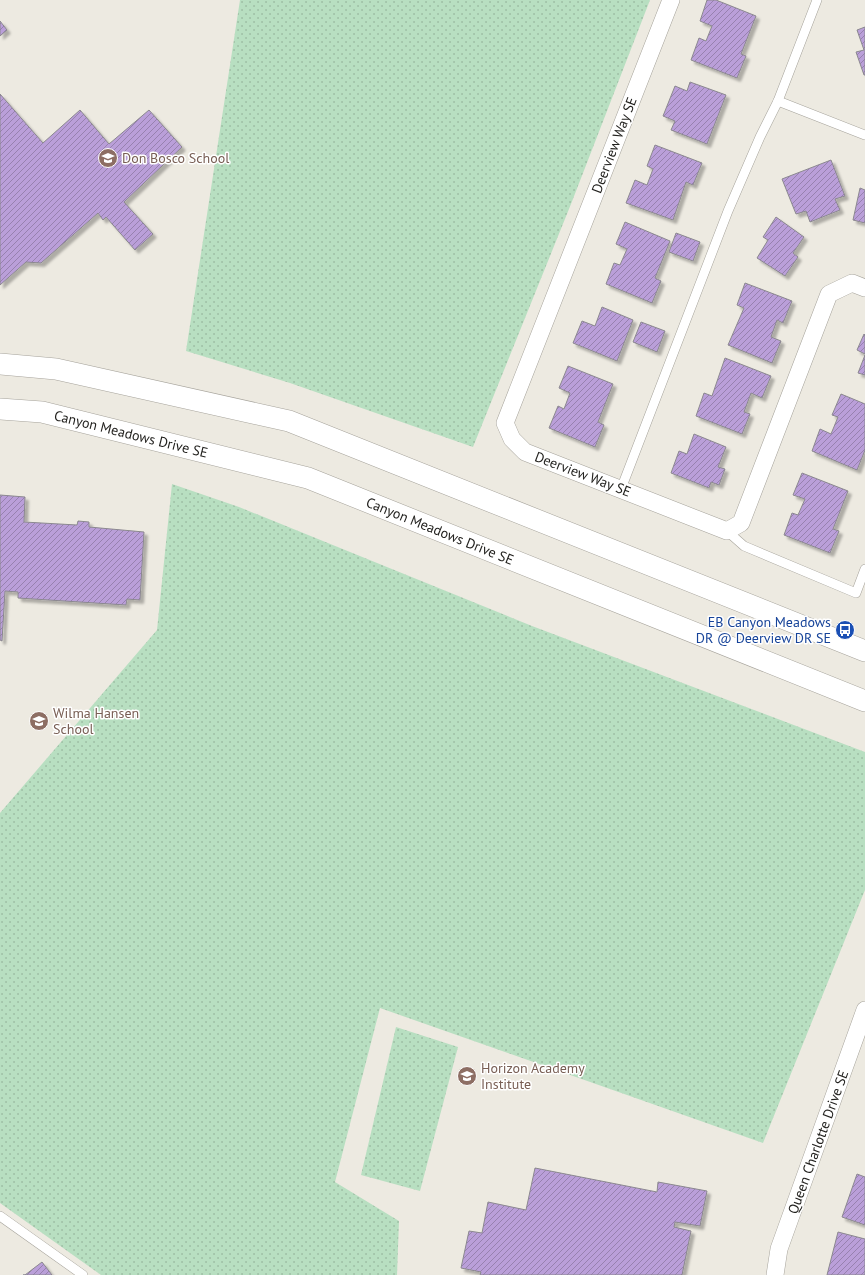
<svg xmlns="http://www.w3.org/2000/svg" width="865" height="1275" font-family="'PT Sans',sans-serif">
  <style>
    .park { fill: url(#park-dots) }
    .building { fill: url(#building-hatch); stroke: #8b888f; filter: url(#shadow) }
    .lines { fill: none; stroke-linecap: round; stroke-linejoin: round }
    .service-casing { stroke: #a6a39b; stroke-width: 10 }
    .minor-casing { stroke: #a6a39b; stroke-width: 18 }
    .tertiary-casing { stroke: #a6a39b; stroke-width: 22 }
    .service { stroke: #fff; stroke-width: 9 }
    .minor { stroke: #fff; stroke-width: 17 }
    .tertiary { stroke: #fff; stroke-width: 21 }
    .labels { text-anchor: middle; stroke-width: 3; stroke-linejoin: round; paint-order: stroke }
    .street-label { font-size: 14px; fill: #23221f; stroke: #fff }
    .education-label { font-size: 14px; fill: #785e54; stroke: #fff; text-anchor: start }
    .transit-label { font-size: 14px; fill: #164399; stroke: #fff; text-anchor: end }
  </style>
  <defs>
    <pattern id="park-dots" width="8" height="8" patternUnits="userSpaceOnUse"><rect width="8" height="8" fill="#b8dfc1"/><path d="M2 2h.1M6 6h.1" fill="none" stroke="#9ebfa5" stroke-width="1.8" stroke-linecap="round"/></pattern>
    <pattern id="building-hatch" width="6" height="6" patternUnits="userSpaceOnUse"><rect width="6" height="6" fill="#ba9fd9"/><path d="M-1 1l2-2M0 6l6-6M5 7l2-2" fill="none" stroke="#9781af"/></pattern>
    <filter id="shadow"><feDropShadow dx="3.5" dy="3.5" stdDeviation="1" flood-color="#0004"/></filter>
  </defs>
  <rect width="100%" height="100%" fill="#edeae1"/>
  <!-- park -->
  <g class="park">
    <polygon points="240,0 650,0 571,204 473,447 290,383 186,351"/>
    <polygon points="172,484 239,507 532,626 865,752 865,890 763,1143 380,1008 335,1182 399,1221 397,1275 101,1275 0,1203 0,813 157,630"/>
    <polygon points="396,1027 458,1047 420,1191 361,1175"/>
  </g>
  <!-- building -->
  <g class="building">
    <polygon points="707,0 716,0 756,16 741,54 746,56 737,78 691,60 699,38 706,41 712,26 700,21"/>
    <polygon points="0,21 7,30 0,36"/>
    <polygon points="865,27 865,75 864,75 856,52 864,50 857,30"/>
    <polygon points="690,82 726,95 707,144 671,130 675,121 663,116 675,86 687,91"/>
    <polygon points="0,94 43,143 80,110 109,144 149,110 182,147 124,202 153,234 135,250 106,217 103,220 98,213 41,263 26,262 0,285"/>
    <polygon points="655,145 702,163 693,185 686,182 673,220 626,203 635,180 647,185 653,169 647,166"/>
    <polygon points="831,160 845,196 835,199 840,210 810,222 806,211 796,214 782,179"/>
    <polygon points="860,188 865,190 865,223 853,220"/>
    <polygon points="776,217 804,237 793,253 798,257 785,276 757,258 768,240 763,237"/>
    <polygon points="625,222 670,241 655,278 661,281 652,303 606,284 614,263 620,265 627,249 616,244"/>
    <polygon points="676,233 700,242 693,261 669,252"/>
    <polygon points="745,283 792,301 783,323 777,320 771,337 781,341 772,363 728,345 744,308 737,305"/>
    <polygon points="602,307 633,320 617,361 573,343 582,321 595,326"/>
    <polygon points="641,322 665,331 657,352 633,342"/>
    <polygon points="864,334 865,335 865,354 857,350"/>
    <polygon points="865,355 865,375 858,373"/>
    <polygon points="725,358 771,376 762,398 751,393 744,412 750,414 742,434 696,416 704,393 712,396"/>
    <polygon points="568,366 613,384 598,422 604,425 595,447 549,428 558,406 564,409 570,393 559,388"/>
    <polygon points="841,394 865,404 865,450 857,470 812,451 820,429 831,434 838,417 832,415"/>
    <polygon points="694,434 726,447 718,467 725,469 719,485 711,482 709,488 671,473 679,451 687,454"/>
    <polygon points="802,473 848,491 833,529 839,531 830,553 784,535 792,513 798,515 805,499 793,495"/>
    <polygon points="0,495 25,497 24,522 77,525 78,521 89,522 89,527 144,532 140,600 127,599 126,605 18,598 18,592 5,591 2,641 0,640"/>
    <polygon points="535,1168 657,1192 658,1182 707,1191 700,1226 675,1222 674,1227 691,1231 682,1275 480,1275 481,1272 461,1268 469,1231 482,1233 488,1202 526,1210"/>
    <polygon points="857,1174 865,1177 865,1225 842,1217"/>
    <polygon points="838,1232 865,1239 865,1275 827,1275"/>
    <polygon points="42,1262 52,1275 23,1275 25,1275"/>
  </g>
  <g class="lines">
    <!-- service casing -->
    <g class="service-casing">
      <g id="service">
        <polyline points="778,101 865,135"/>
        <polyline points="621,489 728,211 760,137 778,101 817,0"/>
        <polyline points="727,531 744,546 856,593 865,569"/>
        <polyline points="0,1216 83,1275"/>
      </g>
    </g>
    <!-- minor casing -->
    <g class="minor-casing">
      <g id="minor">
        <polyline points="671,0 505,423 512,439 525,452 727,531 741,523 829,294 852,283 865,288"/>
        <polyline points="775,1275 779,1249 865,1010"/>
      </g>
    </g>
    <!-- tertiary casing -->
    <g class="tertiary-casing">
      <g id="tertiary">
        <polyline points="0,364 56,369 289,421 865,651"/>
        <polyline points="0,409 42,412 308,478 865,701"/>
      </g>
    </g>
    <!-- service -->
    <use href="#service" class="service"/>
    <!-- minor -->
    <use href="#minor" class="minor"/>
    <!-- tertiary -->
    <use href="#tertiary" class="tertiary"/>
  </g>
  <!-- icons -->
  <defs>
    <g id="school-disc" transform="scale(1)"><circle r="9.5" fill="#8d6e63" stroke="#fff"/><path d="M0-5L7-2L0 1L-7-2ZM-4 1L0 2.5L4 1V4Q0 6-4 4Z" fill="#fff"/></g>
    <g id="bus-disc" transform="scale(1)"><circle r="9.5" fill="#1a4fb4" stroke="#fff"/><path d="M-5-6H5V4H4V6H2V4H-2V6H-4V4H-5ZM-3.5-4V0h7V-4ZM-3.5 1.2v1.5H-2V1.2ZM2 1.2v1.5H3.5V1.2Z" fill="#fff"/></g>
  </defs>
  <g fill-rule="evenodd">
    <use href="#school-disc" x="108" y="158"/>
    <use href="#bus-disc" x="845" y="630"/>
    <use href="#school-disc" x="39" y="721"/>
    <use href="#school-disc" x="467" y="1076"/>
  </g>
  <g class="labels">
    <!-- street labels -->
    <g class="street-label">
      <text transform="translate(614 145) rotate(-69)" y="5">Deerview Way SE</text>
      <text transform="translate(131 434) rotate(14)" y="5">Canyon Meadows Drive SE</text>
      <text transform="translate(583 474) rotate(21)" y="5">Deerview Way SE</text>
      <text transform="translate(440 531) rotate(22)" y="5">Canyon Meadows Drive SE</text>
      <text transform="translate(818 1142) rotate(-70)" y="5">Queen Charlotte Drive SE</text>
    </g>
    <!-- education labels -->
    <g class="education-label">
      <text x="122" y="163">Don Bosco School</text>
      <text x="53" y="718">Wilma Hansen<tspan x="53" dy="16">School</tspan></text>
      <text x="481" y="1073">Horizon Academy<tspan x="481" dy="16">Institute</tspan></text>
    </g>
    <!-- transit labels -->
    <g class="transit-label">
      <text x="831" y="627">EB Canyon Meadows<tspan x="831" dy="16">DR @ Deerview DR SE</tspan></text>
    </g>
  </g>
</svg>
